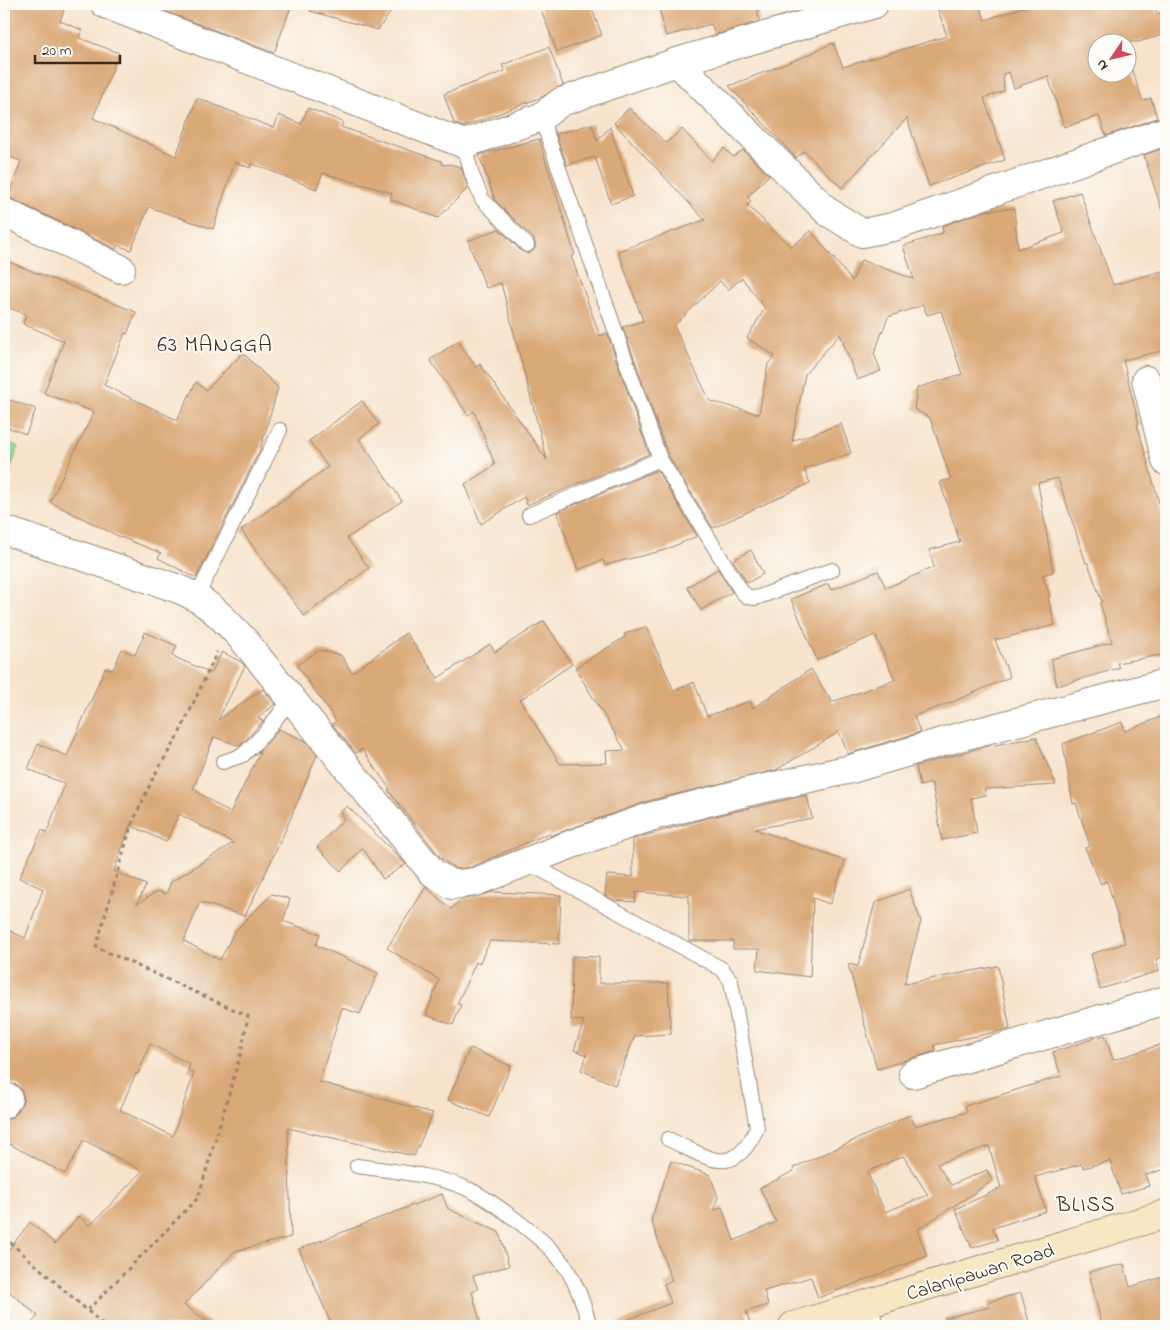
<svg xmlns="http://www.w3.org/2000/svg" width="1170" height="1330" font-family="'Indie Flower',sans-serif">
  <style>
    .green { fill: #8fdd9b; stroke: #65845c }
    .building { fill: #daa978; fill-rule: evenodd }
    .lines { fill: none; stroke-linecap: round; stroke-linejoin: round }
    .lane-casing { stroke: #998675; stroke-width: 16 }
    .street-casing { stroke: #998675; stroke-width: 30 }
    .secondary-casing { stroke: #998675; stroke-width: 30 }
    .path { stroke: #998675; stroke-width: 3; stroke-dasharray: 4 4; stroke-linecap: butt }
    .lane { stroke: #fff; stroke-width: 14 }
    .street { stroke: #fff; stroke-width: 28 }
    .secondary { stroke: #f7e8c3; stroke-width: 28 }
    .labels { text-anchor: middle; stroke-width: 4; stroke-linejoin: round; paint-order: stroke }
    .street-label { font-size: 20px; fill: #3b2a1e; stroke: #fdfcf7 }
    .neighbourhood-label { font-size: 21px; letter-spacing: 1px; fill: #3b2a1e; stroke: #fdfcf7 }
    .quarter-label { font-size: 22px; letter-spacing: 1px; fill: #3b2a1e; stroke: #fdfcf7 }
  </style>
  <rect width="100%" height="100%" fill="#fdfcf7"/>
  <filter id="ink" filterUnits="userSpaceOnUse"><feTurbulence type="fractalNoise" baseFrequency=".02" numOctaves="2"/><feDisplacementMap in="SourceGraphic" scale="10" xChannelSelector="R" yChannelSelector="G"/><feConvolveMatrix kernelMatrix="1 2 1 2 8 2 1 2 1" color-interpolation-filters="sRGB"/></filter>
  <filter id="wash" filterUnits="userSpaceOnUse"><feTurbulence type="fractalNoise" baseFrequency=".0096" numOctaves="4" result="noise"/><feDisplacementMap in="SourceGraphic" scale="20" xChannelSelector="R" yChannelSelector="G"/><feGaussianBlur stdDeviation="1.12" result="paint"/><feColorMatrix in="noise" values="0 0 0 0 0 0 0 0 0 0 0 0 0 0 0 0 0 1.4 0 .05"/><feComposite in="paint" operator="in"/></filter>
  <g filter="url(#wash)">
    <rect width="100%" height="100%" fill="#f7e3cc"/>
    <!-- green -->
    <polygon class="green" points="4,441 18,447 4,487"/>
    <g id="blocks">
      <!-- building -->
      <g class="building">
        <polygon points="4,4 66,4 60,21 82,30 79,38 119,53 93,118 176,156 197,98 274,128 279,115 301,124 308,108 343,122 341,127 441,161 443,165 450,164 461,167 468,188 438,218 390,199 392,193 323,173 316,189 251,163 250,168 235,162 213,229 149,207 131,250 117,245 116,249 8,197 21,161 4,155"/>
        <polygon points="147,4 292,4 274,53"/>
        <polygon points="311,4 396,4 378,30 310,11"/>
        <polygon points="539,4 590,4 602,35 557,52"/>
        <polygon points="675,4 758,4 759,11 757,12 760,21 715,35 711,24 666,36 659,8"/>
        <polygon points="936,4 979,4 985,20 1033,4 1154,4 1157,14 1166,11 1166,34 1138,42 1098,42 1098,72 1128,72 1128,59 1143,101 1151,98 1157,118 1106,136 1099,116 1064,127 1048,76 1014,88 1009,72 1003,74 1004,91 984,98 1005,160 929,186 907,118 842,188 804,151 796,158 729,86 813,53 813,52 833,43 843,67 947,36"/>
        <polygon points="549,47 563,85 542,97 463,127 454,123 444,94 505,71 502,65"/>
        <path d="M629,108L666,143L682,129L712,161L724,148L733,157L743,150L769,175L747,197L751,201L747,205L791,247L811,231L852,281L861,260L914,279L903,246L943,233L942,226L984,211L1014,208L1018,249L1064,233L1053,201L1080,192L1113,285L1166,270V350L1123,360L1139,424H1137L1166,528V654L1117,663L1119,668L1057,686L1051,659L1112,642L1100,603L1102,602L1088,563H1086L1058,478L1038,483L1053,572L1042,575L1050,596L1048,597L1055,625L995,640L1010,677L955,701L914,716L920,732L848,754L839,732L776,770L648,801L550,836L549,833L471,867L456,869L441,858L388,790L390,789L362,749L356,753L332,724L336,721L297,665L319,650L341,655L352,673L406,633L438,678L490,644L495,652L544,621L572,664L520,700L560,764L607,763L606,751L625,750L575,668L625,637L624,634L646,627L674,691L694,682L707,716L750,701L753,708L811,669L832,702L895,680L875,635L817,660L791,599L828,584L831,590L878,571L886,588L934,567L929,550L960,542L940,482L951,479L930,418L914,409L917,388L962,374L941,311L927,315L923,305L888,317L874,354L881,371L857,380L840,334L805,374L792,441L841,424L851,453L804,469L810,483L713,528L668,455L623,327L643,321L618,251L705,220L614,123ZM742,278L765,308L747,338L775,356L768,364L759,414L710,401L674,326L720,281L728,290Z"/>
        <polygon points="592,124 597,141 610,127 633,196 611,204 595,157 567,165 556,134"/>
        <polygon points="539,139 575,255 571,256 600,336 607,333 649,454 527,505 524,497 481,524 465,484 495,465 474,411 468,415 430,360 458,341 476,367 480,364 547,460 501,283 486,288 468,241 499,229 521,251 529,254 533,251 536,247 534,239 495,200 479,155"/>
        <polygon points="1166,147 1166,210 1162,211 1144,155"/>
        <polygon points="4,260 136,312 127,334 125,333 104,385 177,420 196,382 206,390 243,353 278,388 260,450 196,578 158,558 161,553 118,536 50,502 94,412 44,393 64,341 23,324 26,314 4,306"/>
        <polygon points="4,398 36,409 26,434 4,426"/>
        <polygon points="362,401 379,424 359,439 402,501 347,538 369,568 304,616 241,530 328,467 309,441"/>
        <polygon points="657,470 697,536 665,550 605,565 603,560 578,570 557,512"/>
        <polygon points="751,550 763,574 747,583 733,560"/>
        <polygon points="718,569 732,592 701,610 687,587"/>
        <path d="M145,632L177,646L172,656L211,673L222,652L241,662L245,666L218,720L263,689L275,704L258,718L263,721L240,746L214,737L193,789L230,813L260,753L258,752L279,729L306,741L317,755L283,836L245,916L200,902L184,941L220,960L235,931L272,894L290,899L283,921L320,934L316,945L378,973L360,1014L342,1008L319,1082L433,1113L414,1156L288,1128L291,1237L235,1251L184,1305L214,1326H29L38,1316L4,1287V1256L30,1222L55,1244L79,1216L90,1226L142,1171L84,1140L65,1174L4,1141V1120L11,1118L17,1113L24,1099L22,1091L17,1085L4,1083V928L25,938L43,889L19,878L42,830L47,832L65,784L28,769L38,744L67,756L105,668L113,670L122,649L135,655ZM179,814L233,843L171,882L166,894L158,891L137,904L146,885L114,871L130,825L166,842ZM150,1044L190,1064L188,1070L194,1073L173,1136L120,1110L136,1073L138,1074Z"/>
        <polygon points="1166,715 1166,956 1156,959 1159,971 1100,989 1091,954 1125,943 1107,881 1101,884 1085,848 1090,846 1076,803 1073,804 1063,744 1122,722 1125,731"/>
        <polygon points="1036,737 1056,785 984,789 986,795 971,798 977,833 942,840 932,783 920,786 916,766 980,748"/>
        <polygon points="807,795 812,818 755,829 845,861 830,904 813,898 810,977 757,970 759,949 733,949 733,941 689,941 689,896 636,892 635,902 614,900 605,895 607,875 633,877 633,839 711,817"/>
        <polygon points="347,806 402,860 406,864 383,879 363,848 341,871 317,847 344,819 340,812"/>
        <polygon points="426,887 451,909 461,900 493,892 561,895 559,944 490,941 479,964 476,962 457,1004 461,1005 453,1025 426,1015 439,980 387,948"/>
        <polygon points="909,889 921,921 904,984 998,966 1010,1029 934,1045 936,1051 877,1069 848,964 858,966 875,903"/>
        <polygon points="572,956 599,957 599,983 668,983 671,1034 635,1036 615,1085 581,1070 587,1055 574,1050 584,1021 571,1020"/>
        <path d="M1105,1035L1113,1060L1166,1043V1169L1145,1175L1149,1186L1121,1194L1110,1161L1083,1168L1082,1164L1035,1177L1046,1211L993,1228L998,1240L972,1248L955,1209L1001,1188L989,1146L937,1164L951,1185L987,1170L992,1181L917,1230L927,1256L818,1298L811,1277L764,1291L768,1305L746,1312L751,1326H617L616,1324L671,1303L664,1284L672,1281L651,1220L671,1161L710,1175L718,1197L713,1211L722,1207L734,1241L776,1222L760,1188L794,1171L793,1168L910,1115L915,1126L967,1112L965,1106L1061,1076L1053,1052ZM903,1156L928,1195L885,1212L867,1172Z"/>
        <polygon points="470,1048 511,1066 489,1117 448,1100"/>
        <polygon points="442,1194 448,1209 499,1232 509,1266 473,1276 478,1289 472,1292 481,1326 332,1326 299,1249"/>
        <polygon points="1124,1264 1130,1287 1166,1276 1166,1326 1102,1326 1089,1272"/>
        <polygon points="1021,1293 1030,1326 946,1326 945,1318 990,1307 988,1302"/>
      </g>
    </g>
  </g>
  <g filter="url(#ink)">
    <use href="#blocks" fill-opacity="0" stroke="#998675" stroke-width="1"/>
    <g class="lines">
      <!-- lane casing -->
      <g class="lane-casing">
        <g id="lane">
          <polyline points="541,117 660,459 742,592 748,597 756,598 832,570"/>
          <polyline points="464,144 472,175 482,199 527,245"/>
          <polyline points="529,515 660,459"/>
          <polyline points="197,596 280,430"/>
          <polyline points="223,762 243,755 264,734 291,699"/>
          <path d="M527,862L722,969L731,981L757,1128C733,1181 708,1157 668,1139"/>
          <path d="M357,1166C391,1171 439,1175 470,1190C493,1201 541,1237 558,1257C575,1277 583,1302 590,1326"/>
        </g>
      </g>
      <!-- street casing -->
      <g class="street-casing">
        <g id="street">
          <polyline points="105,4 464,144 541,117 561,102 677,62 874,4"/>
          <polyline points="677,62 828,212 862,233 893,227 1166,131"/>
          <polyline points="4,212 121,269"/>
          <polyline points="1146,380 1166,461"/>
          <path d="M4,530L176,588C207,600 220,615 242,638L432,872L452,885L475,882L572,844L653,816L747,792L851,769L959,737L1166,683"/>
          <polyline points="913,1074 1166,1000"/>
          <polyline points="4,1104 8,1098"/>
          <polyline points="863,1306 869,1326"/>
        </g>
      </g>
      <!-- secondary casing -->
      <g class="secondary-casing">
        <polyline id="secondary" points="793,1326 1166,1214"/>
      </g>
      <!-- path -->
      <g class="path">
        <polyline points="4,1237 105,1326"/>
        <polyline points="88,1310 198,1198 241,1053 248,1016 96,947 131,826 153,778 180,732 217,652"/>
      </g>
      <!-- lane -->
      <use href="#lane" class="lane"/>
      <!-- street -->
      <use href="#street" class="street"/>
      <!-- secondary -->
      <use href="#secondary" class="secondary"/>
    </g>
  </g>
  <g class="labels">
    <!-- street labels -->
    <g class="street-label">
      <text transform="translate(980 1271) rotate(-17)" y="7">Calanipawan Road</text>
    </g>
    <!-- neighbourhood labels -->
    <g class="neighbourhood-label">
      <text x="1086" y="1211">BLISS</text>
    </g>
    <!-- quarter labels -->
    <g class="quarter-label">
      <text x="215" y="351">63 MANGGA</text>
    </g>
  </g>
  <!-- margin -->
  <rect width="1170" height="1330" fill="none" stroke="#fdfcf7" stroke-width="20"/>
  <!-- north arrow -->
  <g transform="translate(1112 58) rotate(235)"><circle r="24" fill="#fdfcf7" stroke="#afa8a0"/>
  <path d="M0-4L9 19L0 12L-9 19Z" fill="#d1495b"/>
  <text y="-8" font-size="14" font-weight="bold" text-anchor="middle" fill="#3b2a1e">N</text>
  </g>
  <!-- scale -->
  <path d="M35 55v8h85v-8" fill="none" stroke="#3b2a1e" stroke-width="2.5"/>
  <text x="42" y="55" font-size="15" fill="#3b2a1e" stroke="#fdfcf7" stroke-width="4" paint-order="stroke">20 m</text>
</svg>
